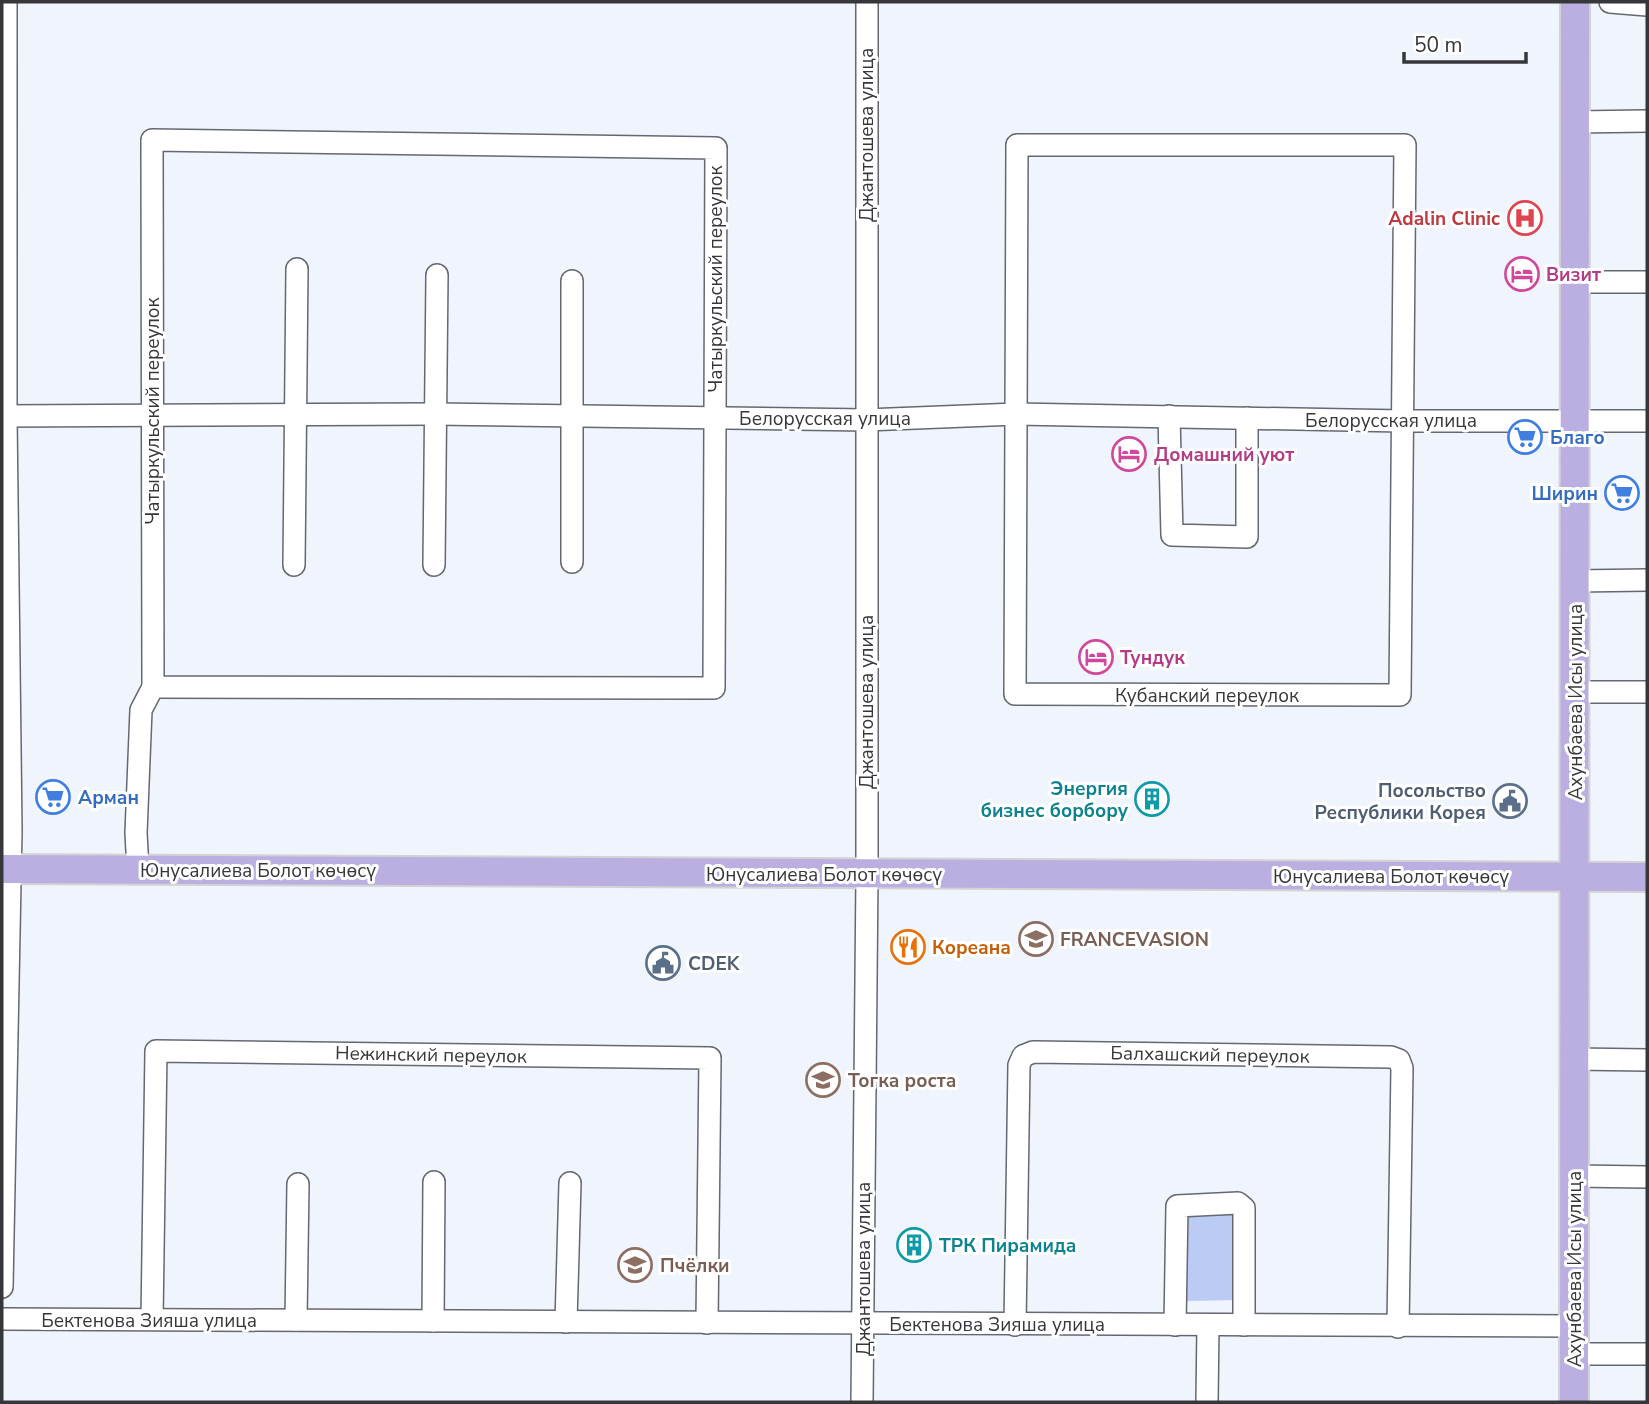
<svg xmlns="http://www.w3.org/2000/svg" width="1649" height="1404" font-family="'Nunito Sans',sans-serif">
  <style>
    .green { fill: #bccbf3 }
    .lines { fill: none; stroke-linecap: round; stroke-linejoin: round }
    .minor-casing { stroke: #656870; stroke-width: 24 }
    .major-casing { stroke: #d3d3d4; stroke-width: 32 }
    .minor { stroke: #fff; stroke-width: 21 }
    .major { stroke: #bbafe2; stroke-width: 28 }
    .labels { text-anchor: middle; stroke-width: 6; stroke-linejoin: round; paint-order: stroke }
    .street-label { font-size: 19px; fill: #36373a; stroke: #fff }
    .health-label { font-size: 19px; font-weight: bold; fill: #be3a42; stroke: #fff; text-anchor: end }
    .hotel-label { font-size: 19px; font-weight: bold; fill: #b23c85; stroke: #fff; text-anchor: start }
    .shop-label { font-size: 19px; font-weight: bold; fill: #366cbe; stroke: #fff; text-anchor: start }
    .culture-label { font-size: 19px; font-weight: bold; fill: #0d838f; stroke: #fff; text-anchor: end }
    .service-label { font-size: 19px; font-weight: bold; fill: #4e5e75; stroke: #fff; text-anchor: end }
    .education-label { font-size: 19px; font-weight: bold; fill: #785e54; stroke: #fff; text-anchor: start }
    .food-label { font-size: 19px; font-weight: bold; fill: #c56008; stroke: #fff; text-anchor: start }
  </style>
  <rect width="100%" height="100%" fill="#f0f4fd"/>
  <!-- green -->
  <polygon class="green" points="1238,1214 1240,1300 1187,1301 1186,1215"/>
  <g class="lines">
    <!-- minor casing -->
    <g class="minor-casing">
      <g id="minor">
        <polyline points="1610,2 1647,5"/>
        <polyline points="1575,122 1647,121"/>
        <polygon points="152,140 716,148 714,688 153,687"/>
        <polygon points="1017,145 1405,145 1400,695 1015,694"/>
        <polyline points="572,281 572,562"/>
        <polyline points="1575,282 1647,282"/>
        <polyline points="2,416 434,414 866,420 1016,414 1403,421 1647,421"/>
        <polyline points="1169,416 1172,535 1247,537 1247,418"/>
        <polyline points="294,565 297,269"/>
        <polyline points="434,565 437,275"/>
        <polyline points="1575,581 1647,580"/>
        <polyline points="1575,692 1647,692"/>
        <polyline points="138,869 136,833 141,710 153,687"/>
        <polyline points="1574,1059 1647,1060"/>
        <polyline points="1574,1176 1647,1177"/>
        <polyline points="2,1287 11,831 6,416 6,2"/>
        <polyline points="2,1319 1574,1326"/>
        <polyline points="152,1319 156,1051 710,1058 707,1323"/>
        <polyline points="296,1320 298,1184"/>
        <polyline points="433,1321 434,1182"/>
        <polyline points="566,1322 570,1183"/>
        <polyline points="1015,1325 1019,1065 1023,1056 1033,1052 1391,1057 1399,1060 1402,1068 1398,1327"/>
        <polyline points="1175,1325 1177,1206 1238,1203 1244,1208 1244,1325"/>
        <polyline points="1574,1354 1647,1354"/>
        <polyline points="862,1402 867,875 867,2"/>
        <polyline points="1207,1402 1208,1325"/>
      </g>
    </g>
    <!-- major casing -->
    <g class="major-casing">
      <g id="major">
        <polyline points="2,869 1647,877"/>
        <polyline points="1574,1402 1575,2"/>
      </g>
    </g>
    <!-- minor -->
    <use href="#minor" class="minor"/>
    <!-- major -->
    <use href="#major" class="major"/>
  </g>
  <!-- icons -->
  <defs>
    <g id="hospital-ring" transform="scale(1.75)"><circle r="9.5" fill="#fff" stroke="#e0444e" stroke-width="1.5"/><path d="M-5-5h3v3.5h4V-5h3V5h-3V1.5h-4V5h-3Z" fill="#e0444e"/></g>
    <g id="hotel-ring" transform="scale(1.75)"><circle r="9.5" fill="#fff" stroke="#d1479c" stroke-width="1.5"/><path d="M-6-4.5h1.5V1H6V5H4.5V3h-9V5H-6ZM-4 0a1.8 1.8 0 1 1 3.6 0ZM.5 0V-2.5h3Q6-2.5 6 0Z" fill="#d1479c"/></g>
    <g id="supermarket-ring" transform="scale(1.75)"><circle r="9.5" fill="#fff" stroke="#3f7fe0" stroke-width="1.5"/><path d="M-6-5.5h2.5l.6 2H6L4.5 2H-2.5L-4.4-4H-6ZM-1.5 3.2a1.3 1.3 0 1 0 .1 0ZM3 3.2a1.3 1.3 0 1 0 .1 0Z" fill="#3f7fe0"/></g>
    <g id="building-ring" transform="scale(1.75)"><circle r="9.5" fill="#fff" stroke="#0f9aa8" stroke-width="1.5"/><path d="M-4-6H4V6H1V3H-1V6H-4ZM-2.5-4.3h1.7v1.8h-1.7ZM.8-4.3h1.7v1.8H.8ZM-2.5-1h1.7V.8h-1.7ZM.8-1h1.7V.8H.8Z" fill="#0f9aa8"/></g>
    <g id="civic-ring" transform="scale(1.75)"><circle r="9.5" fill="#fff" stroke="#5c6f8a" stroke-width="1.5"/><path d="M-.6-6.5H3V-4.5H.6V-3L4-1V1h2V6H-6V1h2V-1L-.6-3ZM-1.2 2.5V6h2.4V2.5Z" fill="#5c6f8a"/></g>
    <g id="school-ring" transform="scale(1.75)"><circle r="9.5" fill="#fff" stroke="#8d6e63" stroke-width="1.5"/><path d="M0-5L7-2L0 1L-7-2ZM-4 1L0 2.5L4 1V4Q0 6-4 4Z" fill="#8d6e63"/></g>
    <g id="restaurant-ring" transform="scale(1.75)"><circle r="9.5" fill="#fff" stroke="#e8710a" stroke-width="1.5"/><path d="M-5-6h1v4h1v-4h1v4h1v-4h1v5L-1.5 .5V6h-2V.5L-5-1ZM5-6V6H3V1.5H1.5Q1.5-4 5-6Z" fill="#e8710a"/></g>
  </defs>
  <g fill-rule="evenodd">
    <use href="#hospital-ring" x="1525" y="218"/>
    <use href="#hotel-ring" x="1522" y="274"/>
    <use href="#supermarket-ring" x="1525" y="437"/>
    <use href="#hotel-ring" x="1129" y="454"/>
    <use href="#supermarket-ring" x="1622" y="493"/>
    <use href="#hotel-ring" x="1096" y="657"/>
    <use href="#supermarket-ring" x="53" y="797"/>
    <use href="#building-ring" x="1152" y="799"/>
    <use href="#civic-ring" x="1510" y="801"/>
    <use href="#school-ring" x="1036" y="939"/>
    <use href="#restaurant-ring" x="908" y="947"/>
    <use href="#civic-ring" x="663" y="963"/>
    <use href="#school-ring" x="823" y="1080"/>
    <use href="#building-ring" x="914" y="1245"/>
    <use href="#school-ring" x="635" y="1265"/>
  </g>
  <g class="labels">
    <!-- street labels -->
    <g class="street-label">
      <text transform="translate(866 135) rotate(-90)" y="7">Джантошева улица</text>
      <text transform="translate(715 279) rotate(-90)" y="7">Чатыркульский переулок</text>
      <text transform="translate(152 411) rotate(-90)" y="7">Чатыркульский переулок</text>
      <text x="825" y="425">Белорусская улица</text>
      <text x="1391" y="427">Белорусская улица</text>
      <text x="1207" y="702">Кубанский переулок</text>
      <text transform="translate(866 702) rotate(-90)" y="7">Джантошева улица</text>
      <text transform="translate(1575 702) rotate(-90)" y="7">Ахунбаева Исы улица</text>
      <text x="258" y="877">Юнусалиева Болот көчөсү</text>
      <text x="824" y="881">Юнусалиева Болот көчөсү</text>
      <text x="1391" y="883">Юнусалиева Болот көчөсү</text>
      <text transform="translate(431 1054) rotate(1)" y="7">Нежинский переулок</text>
      <text transform="translate(1210 1054) rotate(1)" y="7">Балхашский переулок</text>
      <text transform="translate(863 1269) rotate(-90)" y="7">Джантошева улица</text>
      <text transform="translate(1574 1269) rotate(-90)" y="7">Ахунбаева Исы улица</text>
      <text x="149" y="1327">Бектенова Зияша улица</text>
      <text x="997" y="1331">Бектенова Зияша улица</text>
    </g>
    <!-- health labels -->
    <g class="health-label">
      <text x="1500" y="225">Adalin Clinic</text>
    </g>
    <!-- hotel labels -->
    <g class="hotel-label">
      <text x="1546" y="281">Визит</text>
      <text x="1154" y="461">Домашний уют</text>
      <text x="1120" y="664">Тундук</text>
    </g>
    <!-- shop labels -->
    <g class="shop-label">
      <text x="1550" y="444">Благо</text>
      <text x="1598" y="500" text-anchor="end">Ширин</text>
      <text x="78" y="804">Арман</text>
    </g>
    <!-- culture labels -->
    <g class="culture-label">
      <text x="1128" y="795">Энергия<tspan x="1128" dy="22">бизнес борбору</tspan></text>
      <text x="939" y="1252" text-anchor="start">ТРК Пирамида</text>
    </g>
    <!-- service labels -->
    <g class="service-label">
      <text x="1486" y="797">Посольство<tspan x="1486" dy="22">Республики Корея</tspan></text>
      <text x="688" y="970" text-anchor="start">CDEK</text>
    </g>
    <!-- education labels -->
    <g class="education-label">
      <text x="1060" y="946">FRANCEVASION</text>
      <text x="848" y="1087">Тогка роста</text>
      <text x="660" y="1272">Пчёлки</text>
    </g>
    <!-- food labels -->
    <g class="food-label">
      <text x="932" y="954">Кореана</text>
    </g>
  </g>
  <!-- border -->
  <rect width="1649" height="1404" fill="none" stroke="#36373a" stroke-width="7"/>
  <!-- scale -->
  <path d="M1404 52v10h122v-10" fill="none" stroke="#36373a" stroke-width="3.5"/>
  <text x="1414" y="52" font-size="21" fill="#36373a" stroke="#ffffff" stroke-width="5" paint-order="stroke">50 m</text>
</svg>
